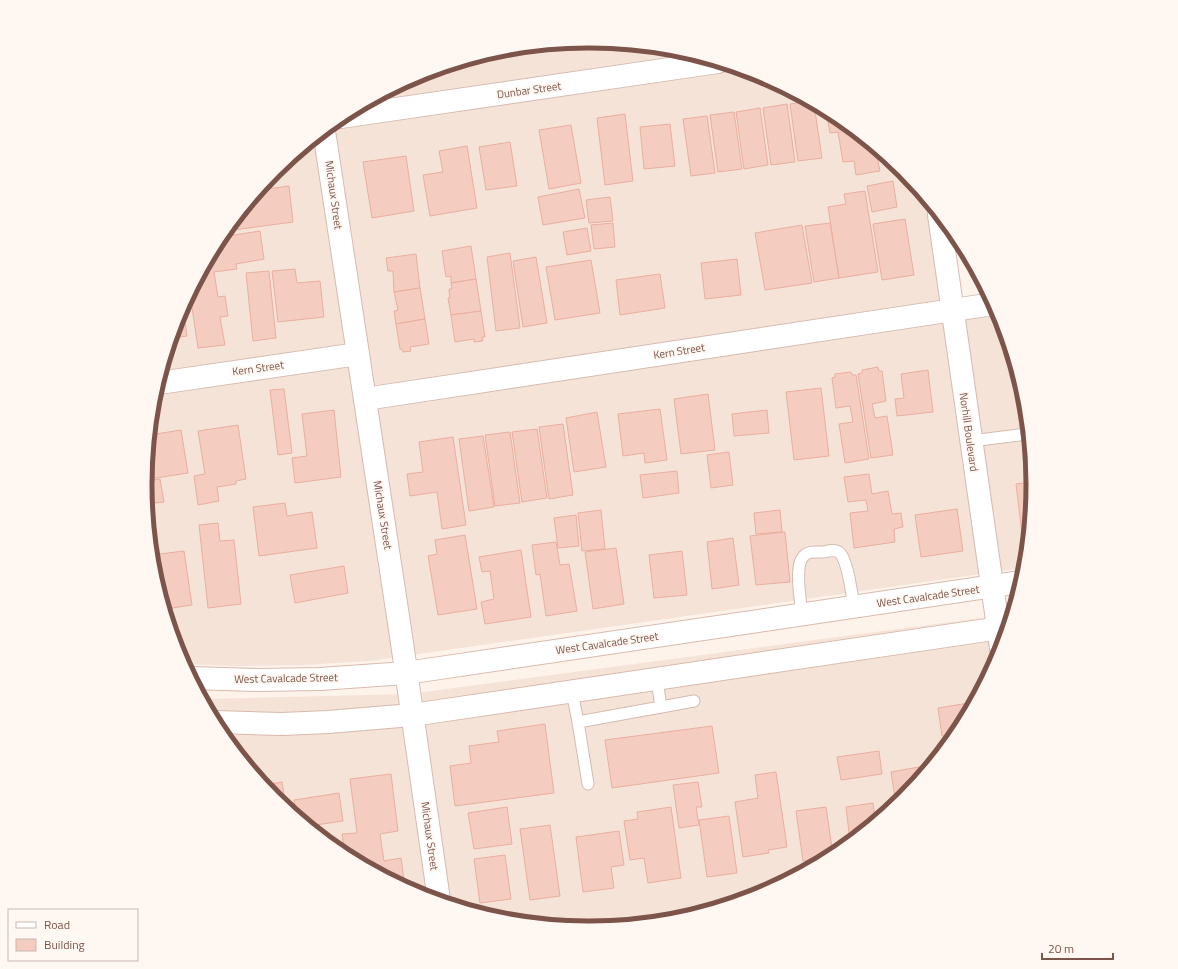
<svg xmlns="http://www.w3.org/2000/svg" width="1178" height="969" font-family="'Titillium Web',sans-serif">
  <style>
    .residential { fill: #f6e3d8 }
    .building { fill: #f5ccc0; stroke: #e9af9f }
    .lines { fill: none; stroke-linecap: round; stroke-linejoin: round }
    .lane-casing { stroke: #d4bbb1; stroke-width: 13 }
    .street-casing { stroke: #d4bbb1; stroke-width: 24 }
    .secondary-casing { stroke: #d8baad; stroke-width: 24 }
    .lane { stroke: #fff; stroke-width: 11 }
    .street { stroke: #fff; stroke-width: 22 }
    .secondary { stroke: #fff; stroke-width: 22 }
    .labels { text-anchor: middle; stroke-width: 3.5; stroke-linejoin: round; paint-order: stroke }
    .street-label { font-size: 11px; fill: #7c544a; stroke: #fff8f2 }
    .rim { fill: none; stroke: #7c544a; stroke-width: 5 }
  </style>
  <rect width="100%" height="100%" fill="#fef3ea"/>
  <!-- residential -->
  <g class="residential">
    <polygon points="589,41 676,50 759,75 836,116 903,171 926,200 942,303 989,296 999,315 1024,398 1032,485 1024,568 370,661 304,665 235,666 184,664 179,654 154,571 146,484 154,398 179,315 220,238 276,171 343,116 419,75 503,49"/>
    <polygon points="1011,614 999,654 958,731 902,798 835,853 759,894 675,920 589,928 502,919 419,894 342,853 275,798 220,731 203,699 409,694"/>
  </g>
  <!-- building -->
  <g class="building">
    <polygon points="449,66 450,73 418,76 419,75"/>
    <polygon points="809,101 814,104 822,158 798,161 790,104"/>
    <polygon points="787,104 795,162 771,165 763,108"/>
    <polygon points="760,108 768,165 744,169 736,112"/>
    <polygon points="826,111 836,116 884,156 877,157 880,171 856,175 854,161 843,162 838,132 830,133"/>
    <polygon points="734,112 742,169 718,172 710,115"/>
    <polygon points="625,114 633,181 605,185 597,118"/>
    <polygon points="707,116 715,173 691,176 683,119"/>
    <polygon points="670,124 675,166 644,169 640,127"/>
    <polygon points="571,125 581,183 549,189 539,130"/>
    <polygon points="510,142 517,186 486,190 479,147"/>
    <polygon points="467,146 477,208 430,216 423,175 443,172 439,151"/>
    <polygon points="406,156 414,211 372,218 363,162"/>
    <polygon points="893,181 897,207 872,212 867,186"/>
    <polygon points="289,186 293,222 226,231 260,190"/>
    <polygon points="579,189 585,218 543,225 538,197"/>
    <polygon points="865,191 878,272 839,278 828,207 846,204 844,194"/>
    <polygon points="610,197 613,221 589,223 586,200"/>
    <polygon points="905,219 914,275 882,280 873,224"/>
    <polygon points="613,223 615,247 594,249 591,225"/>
    <polygon points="830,223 839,278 814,282 805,226"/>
    <polygon points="802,225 812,283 765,290 755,233"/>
    <polygon points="587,228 591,251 567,255 563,232"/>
    <polygon points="260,231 264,259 236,264 237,269 214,272 218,297 225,296 228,316 220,317 225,345 198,348 190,294 221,237"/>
    <polygon points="471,246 476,279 451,283 451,276 446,277 442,251"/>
    <polygon points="510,253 520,328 496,331 487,257"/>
    <polygon points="416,254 420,288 394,292 393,271 388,271 386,258"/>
    <polygon points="536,257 547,323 523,327 513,261"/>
    <polygon points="737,259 741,295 705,299 701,263"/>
    <polygon points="591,260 600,313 555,320 546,267"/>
    <polygon points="295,269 297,283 320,281 324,317 278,322 272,271"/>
    <polygon points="269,271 276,338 253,341 246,273"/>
    <polygon points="660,274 665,308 620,315 616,280"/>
    <polygon points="476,279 481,311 451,315 448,298 450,298 449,289 452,289 451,283"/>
    <polygon points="420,288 425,319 396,324 394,311 398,310 394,292"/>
    <polygon points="183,307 187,336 172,338 179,315"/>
    <polygon points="481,311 485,337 482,337 483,341 474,342 474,339 455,342 451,315"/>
    <polygon points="425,319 429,344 410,347 411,351 403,352 402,349 400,349 396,324"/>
    <polygon points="878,367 879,371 882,371 886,401 872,404 875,418 887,416 893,455 871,458 858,374 862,373 862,370"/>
    <polygon points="928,370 933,412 897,416 895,399 904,398 901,374"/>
    <polygon points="851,372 852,375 856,375 869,459 845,463 839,424 853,422 850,406 836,408 832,378 835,377 835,374"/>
    <polygon points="821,388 829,456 794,460 786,392"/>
    <polygon points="284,389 292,453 278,455 270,390"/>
    <polygon points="708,394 715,450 681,454 674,399"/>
    <polygon points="660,409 667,460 645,463 644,453 623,456 618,414"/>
    <polygon points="334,410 341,477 295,483 292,458 307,456 302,414"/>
    <polygon points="767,410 769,433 734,436 732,414"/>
    <polygon points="597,412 606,467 574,472 566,418"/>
    <polygon points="563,424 573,495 549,499 539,427"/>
    <polygon points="238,425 246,479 236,481 236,484 217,487 219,501 198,505 194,476 205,474 198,431"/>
    <polygon points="537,429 547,498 522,502 512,432"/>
    <polygon points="181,430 188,473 150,479 147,465 150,435"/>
    <polygon points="510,432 520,503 495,506 485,435"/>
    <polygon points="483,436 494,507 469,511 459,439"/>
    <polygon points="453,437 466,525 442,529 437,492 410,496 407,474 423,472 419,442"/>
    <polygon points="729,452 733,485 711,488 707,455"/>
    <polygon points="677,471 679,493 643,498 640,475"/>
    <polygon points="869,474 872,494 888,491 892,514 901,513 903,527 894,529 895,542 854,548 850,513 868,511 866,500 848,502 844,477"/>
    <polygon points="160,479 164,502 147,504 146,481"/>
    <polygon points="1032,482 1027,541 1023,542 1016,484"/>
    <polygon points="285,503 287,516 312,512 317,548 259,556 253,507"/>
    <polygon points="957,509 963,551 921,557 915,515"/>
    <polygon points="601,510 605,549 582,551 578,513"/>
    <polygon points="780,510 782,532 756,534 754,513"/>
    <polygon points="576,515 579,546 558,548 554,518"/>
    <polygon points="218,523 220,541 234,540 241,604 208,608 199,525"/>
    <polygon points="785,532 790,582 756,585 750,536"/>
    <polygon points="465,535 477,609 438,615 428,556 437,554 435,540"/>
    <polygon points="733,538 739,585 712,589 707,542"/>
    <polygon points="556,542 560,565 569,564 577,611 546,616 540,574 536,575 532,545"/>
    <polygon points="616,548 624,604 593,609 585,552"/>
    <polygon points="521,550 531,617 485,624 481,602 494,599 490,571 482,572 479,557"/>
    <polygon points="184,551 192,605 166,609 154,571 152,555"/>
    <polygon points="682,551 687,595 654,598 649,555"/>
    <polygon points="344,566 348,593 295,603 290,575"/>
    <polygon points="969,703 970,708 958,731 955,734 942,736 938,708"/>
    <polygon points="545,724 554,793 455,806 450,766 471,763 469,746 499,742 497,731"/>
    <polygon points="712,726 719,773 612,788 605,740"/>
    <polygon points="879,751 882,774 841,780 837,757"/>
    <polygon points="919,767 921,776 902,798 896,804 891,772"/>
    <polygon points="776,772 787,847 768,850 769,853 743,857 735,802 758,798 755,775"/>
    <polygon points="391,774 398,831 380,834 384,861 401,858 405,887 345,855 342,834 357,833 350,779"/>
    <polygon points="282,782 286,806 275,798 265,785"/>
    <polygon points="698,782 702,807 696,807 699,825 679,828 673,785"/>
    <polygon points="339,793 343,821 309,826 296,815 294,800"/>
    <polygon points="873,803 875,820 850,841 846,807"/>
    <polygon points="507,807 512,844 474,849 468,813"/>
    <polygon points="671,807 681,878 648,883 644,858 630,860 624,821 638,819 637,812"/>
    <polygon points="826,807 833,855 826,858 803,861 796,811"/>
    <polygon points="729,816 737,873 707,877 699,820"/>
    <polygon points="550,825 560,896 530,900 520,829"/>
    <polygon points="619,831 624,865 611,867 614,888 583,892 576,837"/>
    <polygon points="505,855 511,899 480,903 474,859"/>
  </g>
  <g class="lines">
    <!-- lane casing -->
    <g class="lane-casing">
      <g id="lane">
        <polyline points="1019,380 1027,434"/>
        <polyline points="971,441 1027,434"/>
        <path d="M802,614C801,602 793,563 805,555C809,551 817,552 823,552C828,551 836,549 840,553C848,562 852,595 854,607"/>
        <polyline points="657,680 661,707 694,701"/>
        <polyline points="572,692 578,722"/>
        <polyline points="588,784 578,722 661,707"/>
      </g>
    </g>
    <!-- street casing -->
    <g class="street-casing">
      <g id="street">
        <polyline points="341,117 718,62"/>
        <polyline points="324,131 401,636 439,900"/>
        <polyline points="939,215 1001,648"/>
        <polyline points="159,383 358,354"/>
        <polyline points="365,399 993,304"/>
      </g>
    </g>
    <!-- secondary casing -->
    <g class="secondary-casing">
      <g id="secondary">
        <polyline points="192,678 259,680 320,679 406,673 1021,582"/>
        <polyline points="216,722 282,724 328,722 412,715 1007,627"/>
      </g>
    </g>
    <!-- lane -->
    <use href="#lane" class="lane"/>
    <!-- street -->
    <use href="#street" class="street"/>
    <!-- secondary -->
    <use href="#secondary" class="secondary"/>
  </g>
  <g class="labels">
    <!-- street labels -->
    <g class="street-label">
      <text transform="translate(529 90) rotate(-8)" y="4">Dunbar Street</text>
      <text transform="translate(334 195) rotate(82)" y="4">Michaux Street</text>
      <text transform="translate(679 351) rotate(-9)" y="4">Kern Street</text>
      <text transform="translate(258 368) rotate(-8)" y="4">Kern Street</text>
      <text transform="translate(969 432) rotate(82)" y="4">Norhill Boulevard</text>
      <text transform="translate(383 515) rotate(81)" y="4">Michaux Street</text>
      <text transform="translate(928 596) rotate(-8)" y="4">West Cavalcade Street</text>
      <text transform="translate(607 643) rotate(-8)" y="4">West Cavalcade Street</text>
      <text transform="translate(286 678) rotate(-1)" y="4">West Cavalcade Street</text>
      <text transform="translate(430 836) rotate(82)" y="4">Michaux Street</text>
    </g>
  </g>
  <!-- crop -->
  <path d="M0 0H1178V969H0ZM588 48H590A436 436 0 0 1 1026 484V485A436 436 0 0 1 590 921H588A436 436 0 0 1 152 485V484A436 436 0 0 1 588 48Z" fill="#fff8f2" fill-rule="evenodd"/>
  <path class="rim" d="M588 48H590A436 436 0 0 1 1026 484V485A436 436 0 0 1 590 921H588A436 436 0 0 1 152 485V484A436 436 0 0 1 588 48Z"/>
  <!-- legend -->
  <rect x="8" y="909" width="130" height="52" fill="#fff8f2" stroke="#cbb6af"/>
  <rect x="16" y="922" width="20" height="6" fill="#ffffff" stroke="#cbb6af"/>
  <text x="44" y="929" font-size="12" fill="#7c544a">Road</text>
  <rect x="16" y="939" width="20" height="12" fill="#f5ccc0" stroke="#cbb6af"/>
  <text x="44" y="949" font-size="12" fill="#7c544a">Building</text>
  <!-- scale -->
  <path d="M1042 953v6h71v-6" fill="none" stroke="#7c544a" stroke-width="2"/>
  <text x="1048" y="953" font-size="12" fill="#7c544a" stroke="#fff8f2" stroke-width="3" paint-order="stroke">20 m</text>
</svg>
